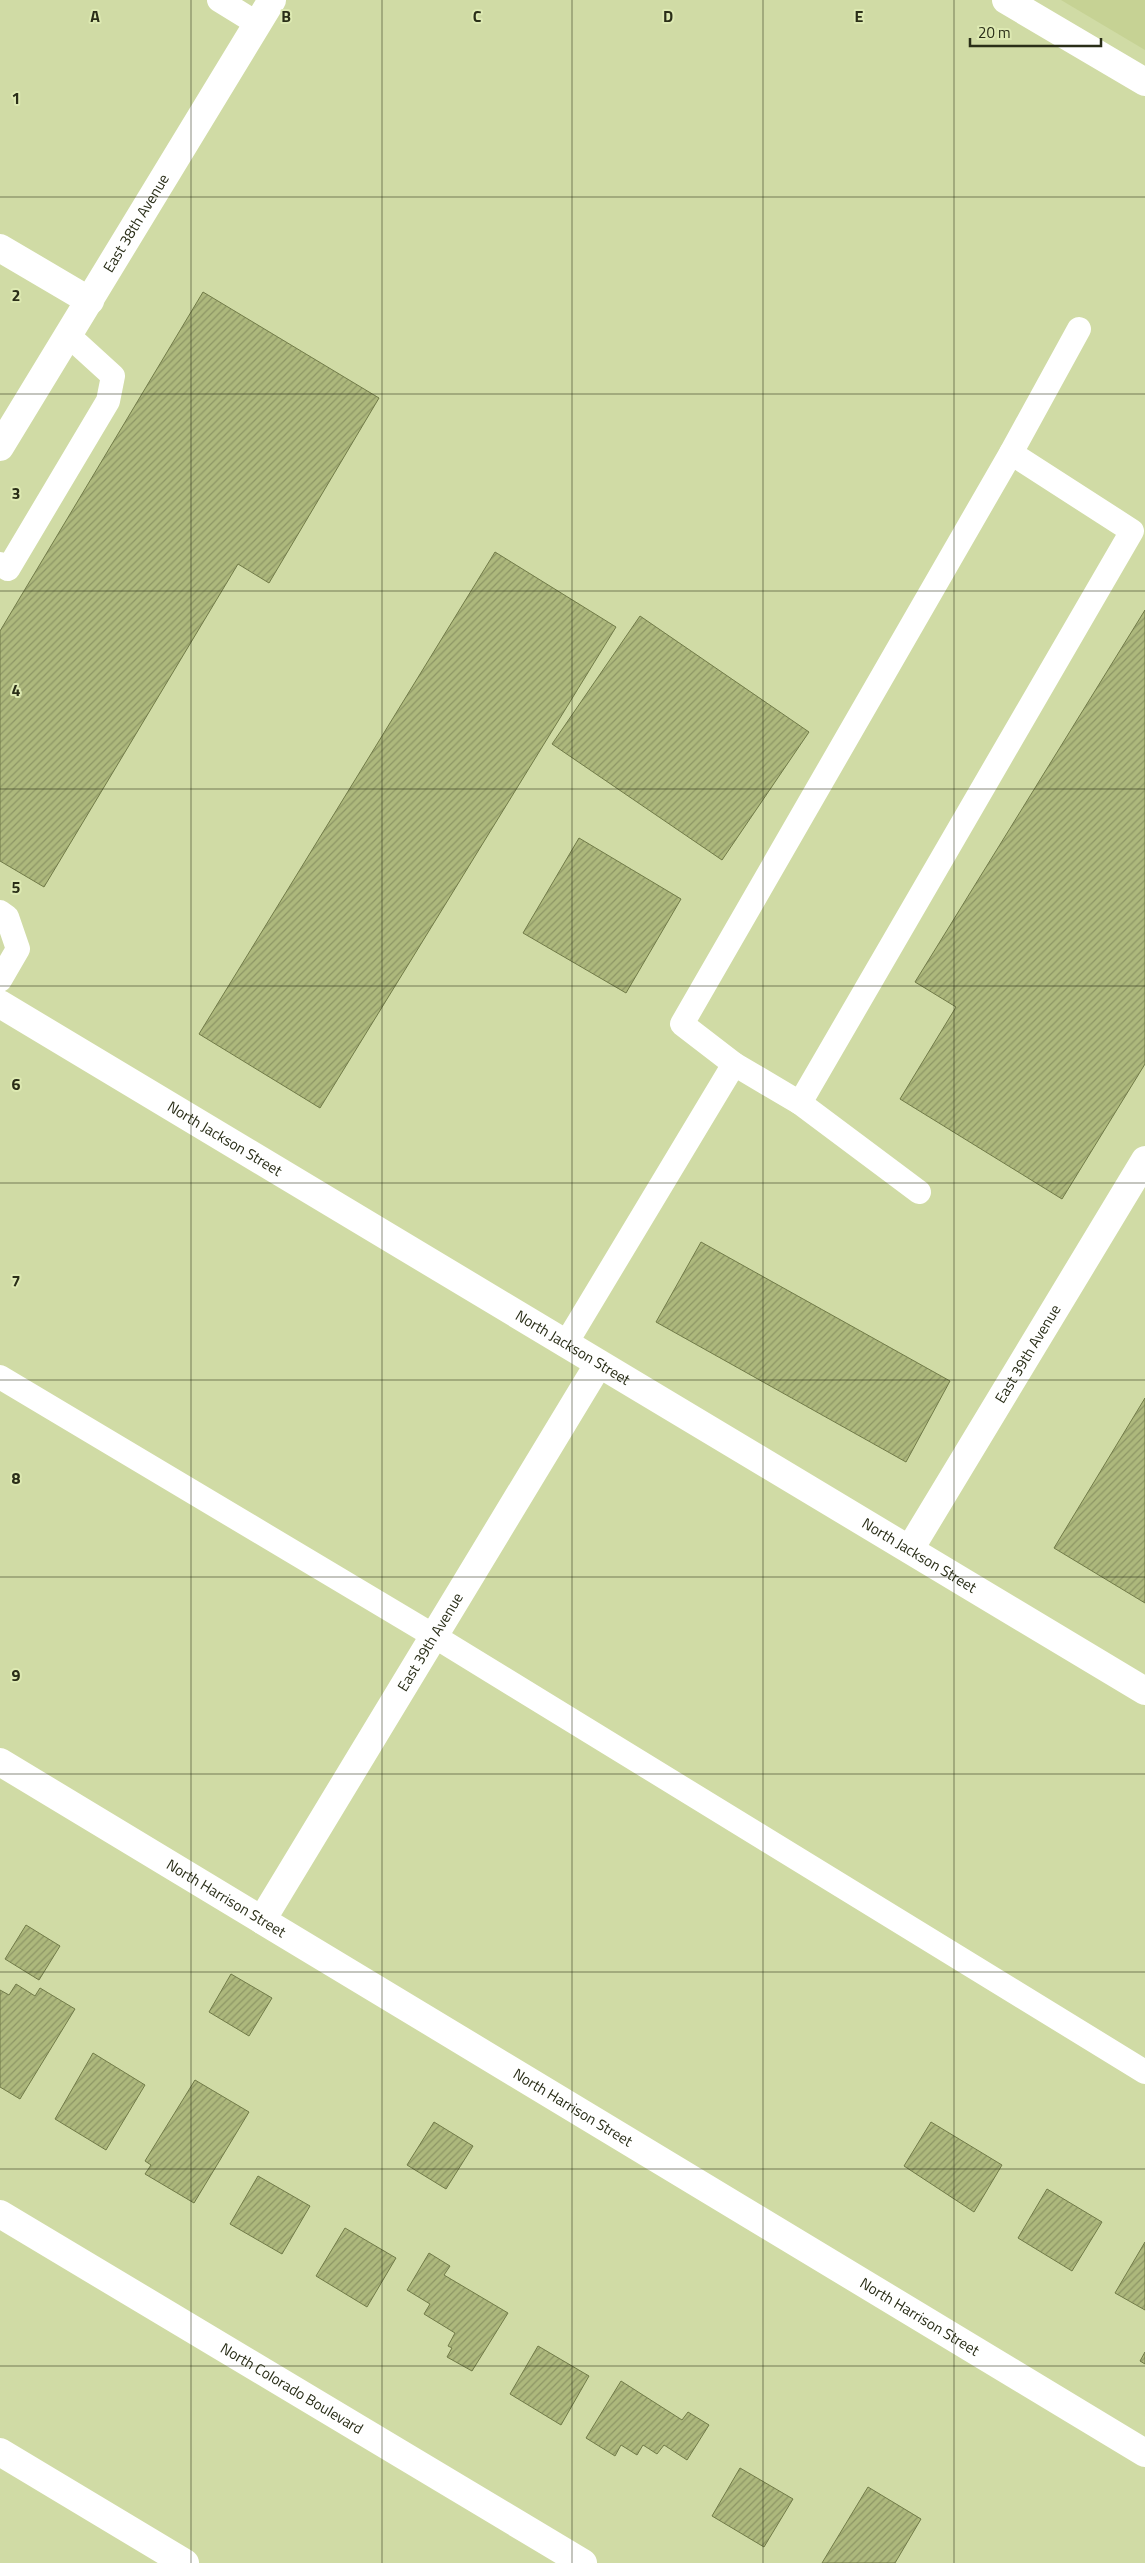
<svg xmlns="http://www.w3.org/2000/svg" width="1145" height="2563" font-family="'Titillium Web',sans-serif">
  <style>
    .built { fill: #c6d294 }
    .building { fill: url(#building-hatch); stroke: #717b48 }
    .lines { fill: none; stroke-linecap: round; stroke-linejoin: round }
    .service { stroke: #fff; stroke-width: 24 }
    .minor { stroke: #fff; stroke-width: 28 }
    .primary { stroke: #fff; stroke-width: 28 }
    .grid { fill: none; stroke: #2a2e18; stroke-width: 1; stroke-opacity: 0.55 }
    .labels { text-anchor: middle; stroke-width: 4; stroke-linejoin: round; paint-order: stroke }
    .street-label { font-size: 15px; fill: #2a2e18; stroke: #dde9b2 }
    .grid-label { font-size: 16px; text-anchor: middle; font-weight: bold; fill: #2a2e18; stroke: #dde9b2; stroke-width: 4; stroke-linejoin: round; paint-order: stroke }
  </style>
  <defs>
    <pattern id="building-hatch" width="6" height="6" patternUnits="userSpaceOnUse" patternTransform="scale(1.25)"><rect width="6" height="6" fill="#adb87c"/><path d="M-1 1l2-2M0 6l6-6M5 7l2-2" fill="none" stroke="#8d9665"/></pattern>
  </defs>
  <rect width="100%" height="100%" fill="#d0dba5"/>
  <!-- built -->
  <polygon class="built" points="1061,0 1145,0 1145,50"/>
  <!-- building -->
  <g class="building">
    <polygon points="203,292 379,398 269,583 238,564 44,887 0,861 0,631"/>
    <polygon points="495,552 616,627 320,1108 199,1034"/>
    <polygon points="1145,610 1145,1064 1062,1199 900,1099 956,1007 915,982"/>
    <polygon points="640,616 809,732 722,860 552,744"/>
    <polygon points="579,838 681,899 626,993 523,933"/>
    <polygon points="701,1242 950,1381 906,1462 656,1322"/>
    <polygon points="1145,1398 1145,1603 1054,1548"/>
    <polygon points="26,1925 60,1946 39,1980 5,1959"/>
    <polygon points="231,1974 272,1998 249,2036 209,2012"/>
    <polygon points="16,1984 35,1996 40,1988 75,2009 20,2099 0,2087 0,1990 9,1995"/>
    <polygon points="93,2053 145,2085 106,2150 55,2119"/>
    <polygon points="195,2080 249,2112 194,2203 145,2174 151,2165 145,2161"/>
    <polygon points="434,2122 473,2146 446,2189 407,2165"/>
    <polygon points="931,2122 1002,2165 974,2212 904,2166"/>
    <polygon points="258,2176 310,2206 282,2254 230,2224"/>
    <polygon points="1047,2189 1102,2222 1072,2271 1018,2238"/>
    <polygon points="345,2228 396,2258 367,2307 316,2276"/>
    <polygon points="1145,2242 1145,2310 1115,2293"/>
    <polygon points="429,2253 450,2266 444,2275 508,2313 472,2371 447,2357 452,2348 448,2346 455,2333 424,2314 430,2304 407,2290"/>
    <polygon points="538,2346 589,2376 561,2425 510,2394"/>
    <polygon points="1145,2352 1145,2364 1140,2361"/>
    <polygon points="621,2381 682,2420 688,2412 709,2425 687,2460 664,2445 657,2454 643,2445 637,2455 621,2445 615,2456 586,2438"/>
    <polygon points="740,2468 793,2499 764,2547 712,2516"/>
    <polygon points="868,2487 921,2519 895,2563 822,2563"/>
  </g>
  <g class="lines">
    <!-- service -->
    <g class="service">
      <polyline points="219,0 258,24"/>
      <polyline points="0,564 8,569 108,401 113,376 68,335"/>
      <polyline points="0,912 7,917 18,949 0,980"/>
      <polyline points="734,1064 682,1024 1011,453 1079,329"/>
      <polyline points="800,1103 919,1192"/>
      <polyline points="565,1345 734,1064 800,1103 1132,531 1011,453"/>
      <polyline points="0,1377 434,1636 1145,2072"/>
    </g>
    <!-- minor -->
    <g class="minor">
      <polyline points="1006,0 1145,82"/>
      <polyline points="0,248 90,301"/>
      <path id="s1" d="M0,447L272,0"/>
      <path id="s2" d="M0,1004L1145,1691"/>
      <path id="s3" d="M910,1549L1145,1160"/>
      <path id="s4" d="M0,1762L1145,2453"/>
      <path id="s5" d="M262,1920L598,1365"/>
      <path id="s6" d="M0,2214L583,2563"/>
    </g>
    <!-- primary -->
    <polyline class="primary" points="0,2452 185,2563"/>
  </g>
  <!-- grid -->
  <path class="grid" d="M191,0V2563M382,0V2563M572,0V2563M763,0V2563M954,0V2563M0,197H1145M0,394H1145M0,591H1145M0,789H1145M0,986H1145M0,1183H1145M0,1380H1145M0,1577H1145M0,1774H1145M0,1972H1145M0,2169H1145M0,2366H1145"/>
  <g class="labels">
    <!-- street labels -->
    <g class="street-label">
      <text dy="5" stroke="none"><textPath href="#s1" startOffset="262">East 38th Avenue</textPath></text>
      <text dy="5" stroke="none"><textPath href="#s2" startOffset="262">North Jackson Street</textPath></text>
      <text dy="5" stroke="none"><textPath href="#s2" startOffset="668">North Jackson Street</textPath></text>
      <text dy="5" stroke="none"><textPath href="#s3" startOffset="228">East 39th Avenue</textPath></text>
      <text dy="5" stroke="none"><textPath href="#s2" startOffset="1072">North Jackson Street</textPath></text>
      <text dy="5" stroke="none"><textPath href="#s5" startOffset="325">East 39th Avenue</textPath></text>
      <text dy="5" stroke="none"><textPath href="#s4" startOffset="264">North Harrison Street</textPath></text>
      <text dy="5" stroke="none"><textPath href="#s4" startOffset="669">North Harrison Street</textPath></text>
      <text dy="5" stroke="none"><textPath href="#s4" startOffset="1074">North Harrison Street</textPath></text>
      <text dy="5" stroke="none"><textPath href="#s6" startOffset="340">North Colorado Boulevard</textPath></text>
    </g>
  </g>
  <g class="grid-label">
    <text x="95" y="22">A</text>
    <text x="286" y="22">B</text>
    <text x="477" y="22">C</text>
    <text x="668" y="22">D</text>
    <text x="859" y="22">E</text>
    <text x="16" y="104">1</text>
    <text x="16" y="301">2</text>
    <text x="16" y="499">3</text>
    <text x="16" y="696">4</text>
    <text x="16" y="893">5</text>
    <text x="16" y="1090">6</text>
    <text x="16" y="1287">7</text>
    <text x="16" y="1484">8</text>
    <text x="16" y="1681">9</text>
  </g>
  <!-- scale -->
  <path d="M970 38v8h131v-8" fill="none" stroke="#2a2e18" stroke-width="2.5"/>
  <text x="978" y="38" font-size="15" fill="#2a2e18" stroke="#dde9b2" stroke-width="4" paint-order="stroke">20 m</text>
</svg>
